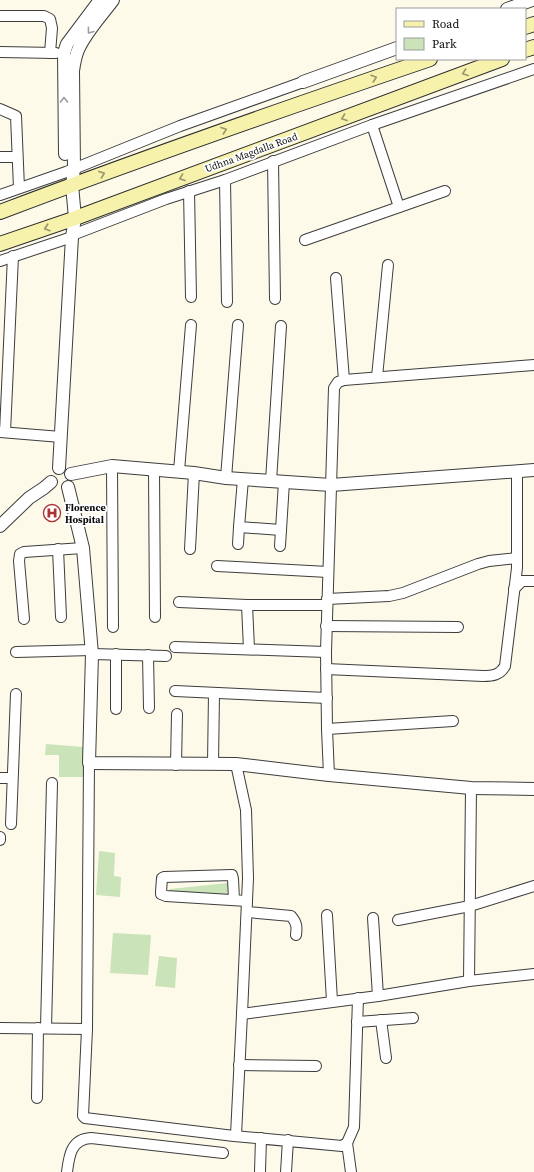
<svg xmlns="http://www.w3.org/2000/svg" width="534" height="1172" font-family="'Source Serif 4',serif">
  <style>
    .green { fill: #cbe3b8 }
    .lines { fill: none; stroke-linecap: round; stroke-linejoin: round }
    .minor-casing { stroke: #3d3d3d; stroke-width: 12 }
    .tertiary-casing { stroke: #3d3d3d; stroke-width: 14 }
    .secondary-casing { stroke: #2c2c2c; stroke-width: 16 }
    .minor { stroke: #fff; stroke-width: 10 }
    .tertiary { stroke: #fff; stroke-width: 12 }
    .secondary { stroke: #f6f2ac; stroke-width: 14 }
    .oneway { stroke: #9d9d9d }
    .oneway2 { stroke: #98956b }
    .labels { text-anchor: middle; stroke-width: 4; stroke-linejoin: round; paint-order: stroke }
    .street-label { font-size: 10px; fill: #0a0a0a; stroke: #fff }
    .poi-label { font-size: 10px; font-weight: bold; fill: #0a0a0a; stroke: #fff; text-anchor: start }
  </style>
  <rect width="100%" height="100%" fill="#fdfaea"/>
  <!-- green -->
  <g class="green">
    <polygon points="46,744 83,747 83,777 59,777 59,755 45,755"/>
    <polygon points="99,851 115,853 114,876 121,877 120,897 96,895"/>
    <polygon points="228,883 227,898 169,899 170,889"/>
    <polygon points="113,933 151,935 148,975 110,973"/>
    <polygon points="159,956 177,958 175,988 155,986"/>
  </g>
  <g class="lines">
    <!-- minor casing -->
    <g class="minor-casing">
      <g id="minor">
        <polyline points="0,16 44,16 50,19 52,28 50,53"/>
        <polyline points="0,52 56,53"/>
        <polyline points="0,109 16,116 19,188"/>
        <polyline points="372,125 399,207"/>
        <polyline points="0,157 17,157"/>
        <polyline points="273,161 275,299"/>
        <polyline points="225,180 227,302"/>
        <polyline points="189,191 191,297"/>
        <polyline points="0,195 66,172 180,126 303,82"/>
        <polyline points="305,240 445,191"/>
        <polyline points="0,261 72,237 75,234 166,199 225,180 372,125 534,69"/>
        <polyline points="336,278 344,380"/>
        <polyline points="377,377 388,265"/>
        <polyline points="0,432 61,437"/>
        <polyline points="5,432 13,256"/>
        <polyline points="112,466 113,627"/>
        <polyline points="154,470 155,617"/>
        <polyline points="179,471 191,325"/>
        <polyline points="226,478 238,325"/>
        <polyline points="243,479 239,527 281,530"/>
        <polyline points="271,481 281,326"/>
        <polyline points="238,544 239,527"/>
        <polyline points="280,546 284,482"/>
        <polyline points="58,549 61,617"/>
        <polyline points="190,549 194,473"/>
        <polyline points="217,566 328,572"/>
        <polyline points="514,589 522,581 534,581"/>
        <polyline points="327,599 389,596 403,593 478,564 489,561 517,558"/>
        <polyline points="179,602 247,605 326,605"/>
        <polyline points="247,605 249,649"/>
        <polyline points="24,619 19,561 20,554 24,552 83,548"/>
        <polyline points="326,626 458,627"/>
        <polyline points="175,647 326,652"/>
        <polyline points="16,652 92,650"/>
        <polyline points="92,654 166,656"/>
        <polyline points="148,655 149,708"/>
        <path d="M326,669L483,676C493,676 500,675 505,666L517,568V472"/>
        <polyline points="175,691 327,698"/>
        <polyline points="116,709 116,654"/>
        <polyline points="327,729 453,721"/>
        <polyline points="89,763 87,1029 83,1116 85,1118 234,1136 342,1146 347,1143 354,1127 358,998"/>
        <polyline points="213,764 214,693"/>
        <polyline points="236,764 246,810 248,878 242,1014"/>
        <polyline points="176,765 177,714"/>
        <polyline points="329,775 327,729 326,652 334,388 338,382 344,380 534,365"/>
        <polyline points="0,778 12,778"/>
        <polyline points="11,824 16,694"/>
        <polyline points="0,840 0,837"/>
        <polyline points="234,900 233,879 232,875 164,877 162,878 161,892 161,894 166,896 247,901"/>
        <path d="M247,912L291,916C297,923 297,927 296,935"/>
        <polyline points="327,915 332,1001"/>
        <polyline points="373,918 378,996"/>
        <polyline points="398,920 470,906 534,886"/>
        <polyline points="469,981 471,788"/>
        <polyline points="381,1020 386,1058"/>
        <polyline points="357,1022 413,1018"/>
        <polyline points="0,1028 87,1029"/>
        <polyline points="46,1028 52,783"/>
        <polyline points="239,1065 316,1066"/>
        <polyline points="37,1098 38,1028"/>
        <polyline points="236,1135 242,1014 378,996 469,981 534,974"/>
        <polyline points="347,1143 351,1172"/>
        <path d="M67,1172C69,1156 71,1139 91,1138L223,1153"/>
        <polyline points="260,1172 261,1138"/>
        <polyline points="286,1172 288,1140"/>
      </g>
    </g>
    <!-- tertiary casing -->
    <g class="tertiary-casing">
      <g id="tertiary">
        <polyline points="507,9 532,0"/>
        <polyline points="303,82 397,48"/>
        <polyline points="65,154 64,53 67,44 100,0"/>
        <path d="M59,468L72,237L75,218L72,185L74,169L73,71C74,64 75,57 78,50C85,33 102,15 113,0"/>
        <polyline points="71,474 112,466 194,473 226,478 331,485 534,470"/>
        <polyline points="68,487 83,548 92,654 89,763 236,764 329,775 471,788 534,789"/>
        <polyline points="0,526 29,498 44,488 51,482"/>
      </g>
    </g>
    <!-- secondary casing -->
    <g class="secondary-casing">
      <g id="secondary">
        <polyline points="525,27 534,24"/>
        <polyline points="525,50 534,47"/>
        <path d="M0,212C142,158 286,108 430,59"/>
        <polyline points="0,244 70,220 502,59"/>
      </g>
    </g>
    <!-- minor -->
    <use href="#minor" class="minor"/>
    <!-- tertiary -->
    <use href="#tertiary" class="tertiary"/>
    <!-- secondary -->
    <use href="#secondary" class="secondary"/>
  </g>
  <!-- one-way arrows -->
  <defs><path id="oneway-chevron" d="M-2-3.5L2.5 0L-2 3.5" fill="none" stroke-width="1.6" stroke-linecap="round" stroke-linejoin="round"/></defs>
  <g class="oneway">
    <use href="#oneway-chevron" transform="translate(90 31) rotate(127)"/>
    <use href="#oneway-chevron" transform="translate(64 100) rotate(-91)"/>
  </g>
  <g class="oneway2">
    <use href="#oneway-chevron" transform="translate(465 73) rotate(160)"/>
    <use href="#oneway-chevron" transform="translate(374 78) rotate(-19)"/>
    <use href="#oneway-chevron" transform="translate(344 118) rotate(160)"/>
    <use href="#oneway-chevron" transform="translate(224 130) rotate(-20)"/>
    <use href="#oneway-chevron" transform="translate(102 174) rotate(-20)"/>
    <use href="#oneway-chevron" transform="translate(182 178) rotate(160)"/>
    <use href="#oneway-chevron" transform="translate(47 228) rotate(162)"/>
  </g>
  <!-- icons -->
  <defs>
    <g id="hospital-ring" transform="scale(0.9)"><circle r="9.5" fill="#fff" stroke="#aa3432" stroke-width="1.5"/><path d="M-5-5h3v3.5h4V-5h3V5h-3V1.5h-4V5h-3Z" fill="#aa3432"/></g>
  </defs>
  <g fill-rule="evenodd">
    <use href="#hospital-ring" x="52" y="513"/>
  </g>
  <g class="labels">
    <!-- street labels -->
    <g class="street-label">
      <text transform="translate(251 152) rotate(-20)" y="4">Udhna Magdalla Road</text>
    </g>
    <!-- poi labels -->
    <g class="poi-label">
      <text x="65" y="511">Florence<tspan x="65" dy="12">Hospital</tspan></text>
    </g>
  </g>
  <!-- legend -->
  <rect x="396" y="8" width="130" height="52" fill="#ffffff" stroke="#9d9d9d"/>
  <rect x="404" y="21" width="20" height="6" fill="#f6f2ac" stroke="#9d9d9d"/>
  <text x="432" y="28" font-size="12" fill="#0a0a0a">Road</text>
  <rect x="404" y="38" width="20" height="12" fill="#cbe3b8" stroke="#9d9d9d"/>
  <text x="432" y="48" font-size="12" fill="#0a0a0a">Park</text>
</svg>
